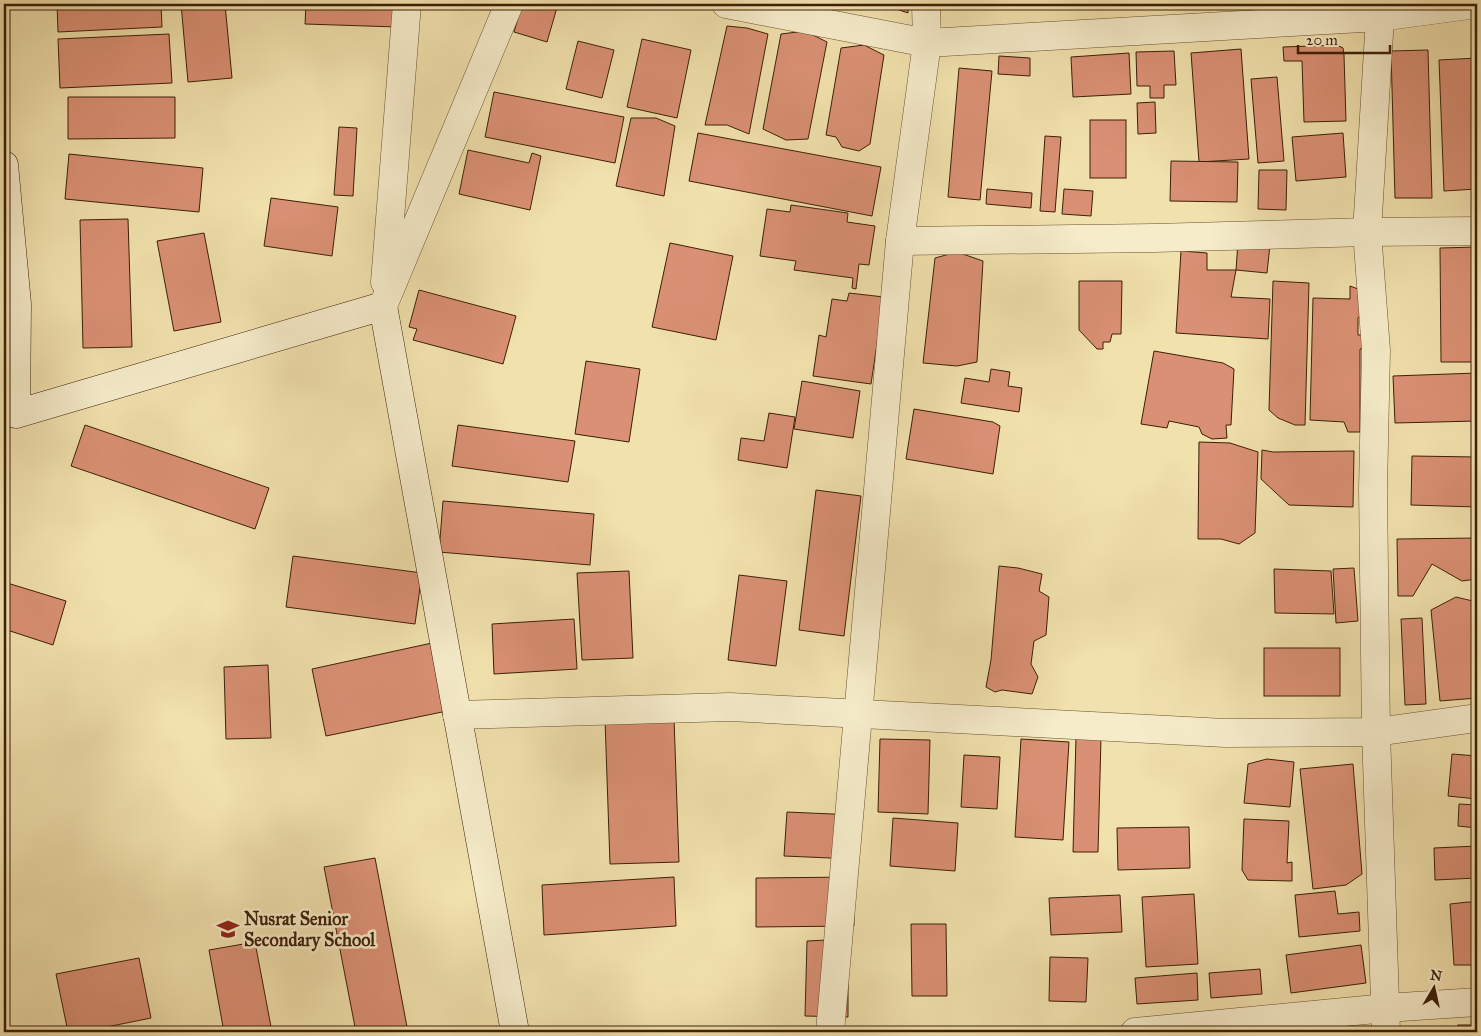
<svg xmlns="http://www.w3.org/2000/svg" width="1481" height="1036" font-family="'IM FELL Great Primer',serif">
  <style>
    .building { fill: #da9074; stroke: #3d1f06 }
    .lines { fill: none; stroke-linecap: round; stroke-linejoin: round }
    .street-casing { stroke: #6a5030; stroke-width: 29 }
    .secondary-casing { stroke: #3d1f06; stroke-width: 29 }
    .street { stroke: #f6ecca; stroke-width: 28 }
    .secondary { stroke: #f6ecca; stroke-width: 28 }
    .labels { text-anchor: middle; stroke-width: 5; stroke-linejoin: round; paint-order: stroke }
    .poi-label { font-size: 18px; font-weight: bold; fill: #3d1f06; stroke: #f6ecca; text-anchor: start }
  </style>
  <rect width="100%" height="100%" fill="#f1e1ad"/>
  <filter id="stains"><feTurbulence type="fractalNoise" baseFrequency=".004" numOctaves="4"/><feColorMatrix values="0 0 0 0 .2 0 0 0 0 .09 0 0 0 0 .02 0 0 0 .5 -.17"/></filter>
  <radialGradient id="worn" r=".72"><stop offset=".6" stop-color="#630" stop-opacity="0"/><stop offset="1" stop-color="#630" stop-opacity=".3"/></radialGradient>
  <!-- building -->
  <g class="building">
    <polygon points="57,4 161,4 162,27 58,32"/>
    <polygon points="181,4 225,4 232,78 188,82"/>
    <polygon points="306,4 398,4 397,27 305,24"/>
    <polygon points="522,4 558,4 547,42 514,32"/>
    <polygon points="808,4 835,4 835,8"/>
    <polygon points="866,4 908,4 908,13 882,4"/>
    <polygon points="1078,4 1127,4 1127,6 1078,5"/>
    <polygon points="727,26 747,28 768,34 749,134 727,125 705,125"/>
    <polygon points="805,31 827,42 808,139 786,140 763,129 781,34"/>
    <polygon points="169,34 172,83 60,88 58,39"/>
    <polygon points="642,39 691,50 677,118 627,107"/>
    <polygon points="578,41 614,50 602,98 566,89"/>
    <polygon points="864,45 884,55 870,144 859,151 842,147 836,137 826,135 841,48"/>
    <polygon points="1337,45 1343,48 1344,55 1346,121 1304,122 1302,61 1284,61 1283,47"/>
    <polygon points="1241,49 1249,159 1199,162 1191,53"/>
    <polygon points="1428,50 1432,198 1395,198 1391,51"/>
    <polygon points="1174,51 1176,85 1164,85 1164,98 1150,98 1150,86 1137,86 1136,52"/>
    <polygon points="1129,53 1131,94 1073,97 1071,57"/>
    <polygon points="999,56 1030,58 1030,76 998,74"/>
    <polygon points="1477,58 1477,189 1444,191 1439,60"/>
    <polygon points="959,68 992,71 980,200 948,197"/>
    <polygon points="1277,77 1284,161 1258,163 1251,79"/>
    <polygon points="494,92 624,117 615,163 485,137"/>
    <polygon points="68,97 175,97 175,138 68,139"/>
    <polygon points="1155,102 1156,133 1138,134 1137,103"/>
    <polygon points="631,118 656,118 675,126 664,196 616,186"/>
    <rect x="1090" y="120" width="36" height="58"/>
    <polygon points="339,127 357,128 353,196 334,195"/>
    <polygon points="698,133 881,167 872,216 689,181"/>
    <polygon points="1343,133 1346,177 1296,181 1292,137"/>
    <polygon points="1045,136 1061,137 1055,212 1040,211"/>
    <polygon points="468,150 529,163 532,153 541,156 530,210 459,194"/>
    <polygon points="69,154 203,168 199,212 65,199"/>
    <polygon points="1171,161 1238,162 1237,202 1170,201"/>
    <polygon points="1259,170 1287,170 1286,210 1258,209"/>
    <polygon points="987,189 1032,193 1031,208 986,204"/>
    <polygon points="1064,189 1093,191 1091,216 1062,214"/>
    <polygon points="271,198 338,207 332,256 264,246"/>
    <polygon points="791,205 848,213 847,222 875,226 869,265 859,264 856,289 852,288 853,278 794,270 796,261 760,256 767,209 790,212"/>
    <polygon points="128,219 132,347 83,348 80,220"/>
    <polygon points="204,233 221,322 174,331 157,241"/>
    <polygon points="1238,242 1270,245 1267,273 1236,270"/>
    <polygon points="670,243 733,256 716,340 652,327"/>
    <polygon points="1477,247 1477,362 1441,362 1440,248"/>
    <polygon points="1181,251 1207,253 1207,270 1236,270 1231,297 1270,299 1268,339 1176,333"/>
    <polygon points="957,252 983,261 977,362 957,366 923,363 935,258"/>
    <polygon points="1079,281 1122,281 1121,334 1112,334 1110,342 1103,342 1103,349 1097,349 1079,330"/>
    <polygon points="1273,281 1309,283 1305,425 1295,425 1278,418 1269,410"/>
    <polygon points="1350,286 1358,289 1362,313 1358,318 1358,335 1366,335 1366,349 1360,349 1360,432 1348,432 1344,422 1310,420 1313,298 1350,299"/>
    <polygon points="419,290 516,316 503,364 413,340 417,329 409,327"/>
    <polygon points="849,293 884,297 871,384 813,376 819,335 826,337 832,299 847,301"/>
    <polygon points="1154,351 1223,363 1234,369 1231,425 1226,425 1227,438 1212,439 1202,434 1199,427 1169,421 1167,428 1141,424"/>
    <polygon points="586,361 640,369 629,442 575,434"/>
    <polygon points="991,369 1010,372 1008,386 1022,388 1019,412 961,403 965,378 989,382"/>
    <polygon points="1477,373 1477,421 1395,423 1393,376"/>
    <polygon points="802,381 860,391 853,438 794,429"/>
    <polygon points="914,409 993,422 1000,426 993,474 906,459"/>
    <polygon points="769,413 795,417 787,468 738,460 741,438 764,441"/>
    <polygon points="85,425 269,488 255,529 71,466"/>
    <polygon points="458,425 575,441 568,482 452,466"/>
    <polygon points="1199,442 1230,443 1258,452 1255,533 1239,544 1221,539 1198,539"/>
    <polygon points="1262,450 1273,452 1354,451 1353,507 1289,505 1261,479"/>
    <polygon points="1412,456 1477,457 1477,507 1411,505"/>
    <polygon points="816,490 861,496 844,636 799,630"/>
    <polygon points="443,501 594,514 590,565 439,552"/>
    <polygon points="1477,538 1477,579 1462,581 1432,564 1413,596 1398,596 1397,539"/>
    <polygon points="293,556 422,573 415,624 286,607"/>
    <polygon points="999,566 1018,568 1042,574 1039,591 1049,597 1046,635 1034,641 1031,664 1038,677 1032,694 1002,690 995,692 986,687 991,660"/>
    <polygon points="1354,568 1358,621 1336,623 1333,569"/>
    <polygon points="1274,569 1331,571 1334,614 1275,613"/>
    <polygon points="629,571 633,658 582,660 577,573"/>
    <polygon points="739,575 787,581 776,666 728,660"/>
    <polygon points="4,582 66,601 53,645 4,629"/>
    <polygon points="1456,597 1477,602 1477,698 1440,701 1431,610"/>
    <polygon points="1422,618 1426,704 1405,705 1401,619"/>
    <polygon points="574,619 577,669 494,674 492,624"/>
    <polygon points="432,643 447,711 326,736 312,669"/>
    <rect x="1264" y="648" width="76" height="48"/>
    <polygon points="268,665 271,738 226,739 224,667"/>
    <polygon points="674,718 679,862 610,864 605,720"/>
    <polygon points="1076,737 1101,738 1098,852 1073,852"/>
    <polygon points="880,739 930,740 928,814 878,812"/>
    <polygon points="1021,739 1069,742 1063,840 1015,837"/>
    <polygon points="1452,754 1477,756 1477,799 1448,796"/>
    <polygon points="964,755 1000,757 997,809 961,807"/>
    <polygon points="1267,759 1294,762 1290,807 1244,803 1248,764"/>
    <polygon points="1353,764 1362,874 1346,885 1313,889 1300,769"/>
    <polygon points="1459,804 1477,805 1477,828 1458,826"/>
    <polygon points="787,812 855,815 853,859 784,856"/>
    <polygon points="893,818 958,823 955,871 890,866"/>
    <polygon points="1244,819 1289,821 1287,863 1292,862 1292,881 1248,880 1242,870"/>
    <polygon points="1189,827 1190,868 1118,870 1117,828"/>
    <polygon points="1477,846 1477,878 1435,880 1434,848"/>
    <polygon points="375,858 408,1032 356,1032 324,867"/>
    <polygon points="674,877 676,926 544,935 542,885"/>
    <polygon points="853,877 854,926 756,927 756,878"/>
    <polygon points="1335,891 1338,914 1359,912 1360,931 1299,937 1295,895"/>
    <polygon points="1194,894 1198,964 1146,967 1142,897"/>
    <polygon points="1120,895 1122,932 1051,935 1049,898"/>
    <polygon points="1468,902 1477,903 1477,965 1454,965 1450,904"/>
    <polygon points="911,924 946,924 947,996 912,996"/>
    <polygon points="848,939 848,1017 805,1016 807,941"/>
    <polygon points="255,942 272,1032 224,1032 209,950"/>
    <polygon points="1361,945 1366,983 1291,993 1286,955"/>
    <polygon points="1050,957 1088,958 1086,1002 1049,1001"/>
    <polygon points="139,958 151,1018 82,1032 68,1032 56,974"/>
    <polygon points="1260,969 1262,994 1211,998 1209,973"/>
    <polygon points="1197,973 1198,1000 1137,1004 1135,978"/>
    <rect x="1458" y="1025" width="19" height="7"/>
    <polygon points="1350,1028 1350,1032 1287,1032 1287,1031"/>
  </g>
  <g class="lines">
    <!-- street casing -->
    <g class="street-casing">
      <g id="street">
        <polyline points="726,4 927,43 1380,17 1477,4"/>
        <polyline points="1379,4 1380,17 1367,232 1376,350 1373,489 1376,732 1386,1032"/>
        <polyline points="900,241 1154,238 1367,232 1477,231"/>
        <polyline points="385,282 407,4"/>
        <polyline points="383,306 509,4"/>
        <polyline points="457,715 730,707 1225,733 1376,732 1477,718"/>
        <polyline points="830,1032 900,241 927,43 926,4"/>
        <polyline points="1135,1032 1386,1008 1477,1002"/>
      </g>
    </g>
    <!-- secondary casing -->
    <g class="secondary-casing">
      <polyline id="secondary" points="4,165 17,304 16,414 383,306 515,1032"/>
    </g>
    <!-- street -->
    <use href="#street" class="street"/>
    <!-- secondary -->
    <use href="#secondary" class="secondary"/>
  </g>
  <!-- icons -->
  <defs>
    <g id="school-bare" transform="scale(1.725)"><path d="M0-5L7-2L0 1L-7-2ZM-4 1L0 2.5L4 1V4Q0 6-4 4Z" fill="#8f2418" stroke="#f6ecca" stroke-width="2.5" paint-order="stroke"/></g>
  </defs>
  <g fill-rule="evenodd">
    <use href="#school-bare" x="228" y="929"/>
  </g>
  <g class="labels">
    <!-- poi labels -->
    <g class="poi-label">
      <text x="244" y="925">Nusrat Senior<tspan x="244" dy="21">Secondary School</tspan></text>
    </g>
  </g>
  <!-- margin -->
  <rect width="1481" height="1036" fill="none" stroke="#f1e1ad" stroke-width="20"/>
  <rect x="5" y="5" width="1471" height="1026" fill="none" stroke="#3d1f06" stroke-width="2.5"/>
  <rect x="10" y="10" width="1461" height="1016" fill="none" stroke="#3d1f06"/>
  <!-- north arrow -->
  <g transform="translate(1434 988) rotate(9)" stroke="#f6ecca" stroke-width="4" paint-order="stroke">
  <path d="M0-4L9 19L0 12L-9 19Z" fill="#3d1f06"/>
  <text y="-8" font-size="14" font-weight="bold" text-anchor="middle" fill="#3d1f06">N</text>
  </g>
  <!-- scale -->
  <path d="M1298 45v8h92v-8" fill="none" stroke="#3d1f06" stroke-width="2.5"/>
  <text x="1306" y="45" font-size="15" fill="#3d1f06" stroke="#f6ecca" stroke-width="4" paint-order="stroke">20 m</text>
  <rect width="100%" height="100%" filter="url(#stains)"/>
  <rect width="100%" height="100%" fill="url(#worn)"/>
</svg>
